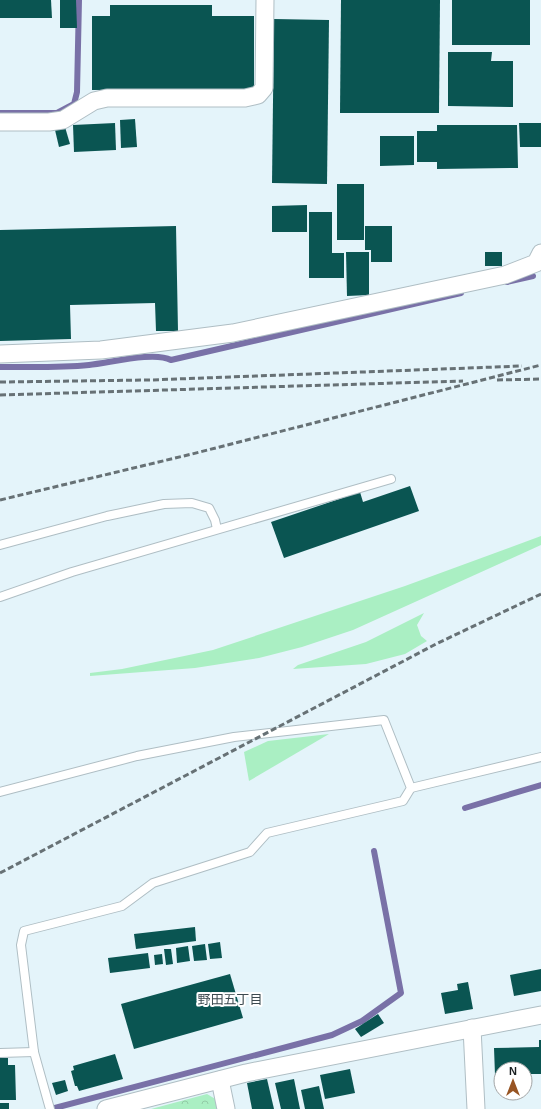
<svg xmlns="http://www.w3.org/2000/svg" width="541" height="1109" font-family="Arial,'Noto Sans JP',sans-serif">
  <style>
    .green { fill: #aaefc3 }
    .forest { fill: url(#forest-crowns) }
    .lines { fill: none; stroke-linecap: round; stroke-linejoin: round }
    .stream { stroke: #7971a7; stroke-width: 6 }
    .building { fill: #0a5552 }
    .lane-casing { stroke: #afbec4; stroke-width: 10 }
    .street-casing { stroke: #afbec4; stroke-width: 19 }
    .lane { stroke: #fff; stroke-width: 8 }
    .street { stroke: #fff; stroke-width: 17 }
    .rail { stroke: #677175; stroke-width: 3; stroke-dasharray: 6 3; stroke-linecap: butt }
    .labels { text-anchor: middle; stroke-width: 4; stroke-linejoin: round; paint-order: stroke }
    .neighbourhood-label { font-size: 13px; fill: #3d4a50; stroke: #fff }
  </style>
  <defs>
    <pattern id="forest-crowns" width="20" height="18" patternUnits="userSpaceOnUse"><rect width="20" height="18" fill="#aaefc3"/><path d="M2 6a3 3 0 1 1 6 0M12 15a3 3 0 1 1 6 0" fill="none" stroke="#92cca7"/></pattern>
  </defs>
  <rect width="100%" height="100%" fill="#e4f4fa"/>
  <!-- green -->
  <g class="green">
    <polygon points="541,536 541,545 353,630 302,647 259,658 195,668 90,676 90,673 122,669 213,650 405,586"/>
    <polygon points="424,613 417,625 421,636 427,641 405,654 366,664 293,669 298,665 366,642"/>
    <polygon points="329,734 249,781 244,752 268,741"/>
  </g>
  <!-- forest -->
  <polygon class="forest" points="207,1094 217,1100 219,1109 151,1109"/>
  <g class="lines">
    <!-- stream -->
    <g class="stream">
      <polyline points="0,113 57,113 74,104 77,92 79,0"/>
      <polyline points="507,282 533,276"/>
      <path d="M0,367C30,367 60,368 89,365C110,363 154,351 171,360L461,293"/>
      <polyline points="465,808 541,785"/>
      <polyline points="51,1109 332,1035 362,1021 401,993 374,851"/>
    </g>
  </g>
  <!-- building -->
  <g class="building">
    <polygon points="0,0 51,0 52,18 0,18"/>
    <polygon points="60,0 76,0 77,28 60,28"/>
    <polygon points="341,0 440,0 439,113 340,113"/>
    <rect x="452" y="0" width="78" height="45"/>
    <polygon points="110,5 212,5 212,16 254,16 254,89 92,90 92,16 110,16"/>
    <polygon points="274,19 329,20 327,184 272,183"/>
    <polygon points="448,52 492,52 491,61 513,61 513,107 448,106"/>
    <polygon points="135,119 137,147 121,148 120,120"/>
    <polygon points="115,123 116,150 74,152 73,125"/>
    <polygon points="519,123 541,123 541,147 520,147"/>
    <polygon points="437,125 517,125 518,168 437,169 437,162 417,162 417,131 437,131"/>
    <polygon points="65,127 70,144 59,147 55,130"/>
    <polygon points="380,136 414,136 414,165 380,166"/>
    <rect x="337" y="184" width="27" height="56"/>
    <polygon points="307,205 307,232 272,232 272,206"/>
    <polygon points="309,212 332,212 332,253 344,253 344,278 309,278"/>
    <polygon points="176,226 178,331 156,331 155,303 70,305 71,339 0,341 0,230"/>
    <polygon points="365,226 392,226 392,262 371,262 371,250 365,250"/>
    <polygon points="346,252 369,252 369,295 347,296"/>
    <rect x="485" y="252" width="17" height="14"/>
    <polygon points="410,486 419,511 284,558 271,522 360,492 363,502"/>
    <polygon points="195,927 196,941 136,949 134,934"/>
    <polygon points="220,942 222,958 210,959 208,944"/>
    <polygon points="205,944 207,960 194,961 192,946"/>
    <polygon points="188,946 190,961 177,963 176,948"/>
    <polygon points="164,949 171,949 173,964 166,965"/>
    <polygon points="148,953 150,968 110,973 108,958"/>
    <polygon points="162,954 163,964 155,965 154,955"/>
    <polygon points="541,969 541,991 514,996 510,975"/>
    <polygon points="230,974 243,1018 134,1049 121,1004"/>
    <polygon points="468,982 473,1009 445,1014 441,993 458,990 457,984"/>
    <polygon points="378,1014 384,1023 361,1037 355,1029"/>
    <polygon points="539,1040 541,1040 541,1074 525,1074 525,1069 501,1069 501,1075 495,1075 494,1048 539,1047"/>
    <polygon points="115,1054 123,1079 79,1091 77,1086 75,1086 71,1071 74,1070 73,1066"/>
    <polygon points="0,1058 8,1058 8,1065 15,1065 16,1100 0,1100"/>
    <polygon points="350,1069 355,1093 325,1099 320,1075"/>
    <polygon points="267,1079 274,1109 252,1109 247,1083"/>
    <polygon points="294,1079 300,1109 281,1109 275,1083"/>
    <polygon points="65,1080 68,1091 56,1095 52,1083"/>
    <polygon points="319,1086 324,1109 305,1109 301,1090"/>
    <rect x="0" y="1103" width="9" height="6"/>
  </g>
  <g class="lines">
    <!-- lane casing -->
    <g class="lane-casing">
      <g id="lane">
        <polyline points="0,545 107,516 164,504 192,503 209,508 215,520 217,529"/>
        <polyline points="0,597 72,572 391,479"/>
        <polyline points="411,788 541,757"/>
        <polyline points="0,792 137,756 234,737 384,720 411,788 403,801 267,833 250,852 153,883 122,906 24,931 21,945 34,1052 50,1109"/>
        <polyline points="0,1053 34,1052"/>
      </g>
    </g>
    <!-- street casing -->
    <g class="street-casing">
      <g id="street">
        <polyline points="0,122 49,122 63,120 94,101 107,98 245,98 258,95 264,88 265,0"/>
        <polyline points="0,354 101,350 233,333 505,275 536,263 541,253"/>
        <polyline points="472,1028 476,1109"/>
        <polyline points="220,1080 226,1109"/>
        <polyline points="106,1109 246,1073 541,1015"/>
      </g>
    </g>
    <!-- lane -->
    <use href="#lane" class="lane"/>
    <!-- street -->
    <use href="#street" class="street"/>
    <!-- rail -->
    <g class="rail">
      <polyline points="497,380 541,379"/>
      <polyline points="0,382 150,380 522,366"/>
      <polyline points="0,395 463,381"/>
      <polyline points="0,500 192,454 541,365"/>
      <polyline points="0,873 436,644 541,594"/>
    </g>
  </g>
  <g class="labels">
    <!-- neighbourhood labels -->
    <g class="neighbourhood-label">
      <text x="230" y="1004">野田五丁目</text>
    </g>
  </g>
  <!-- north arrow -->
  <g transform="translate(513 1081)"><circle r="19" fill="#ffffff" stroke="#a3a5a6"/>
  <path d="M0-3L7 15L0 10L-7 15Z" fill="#975423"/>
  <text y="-6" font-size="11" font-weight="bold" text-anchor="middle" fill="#181e20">N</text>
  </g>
</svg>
